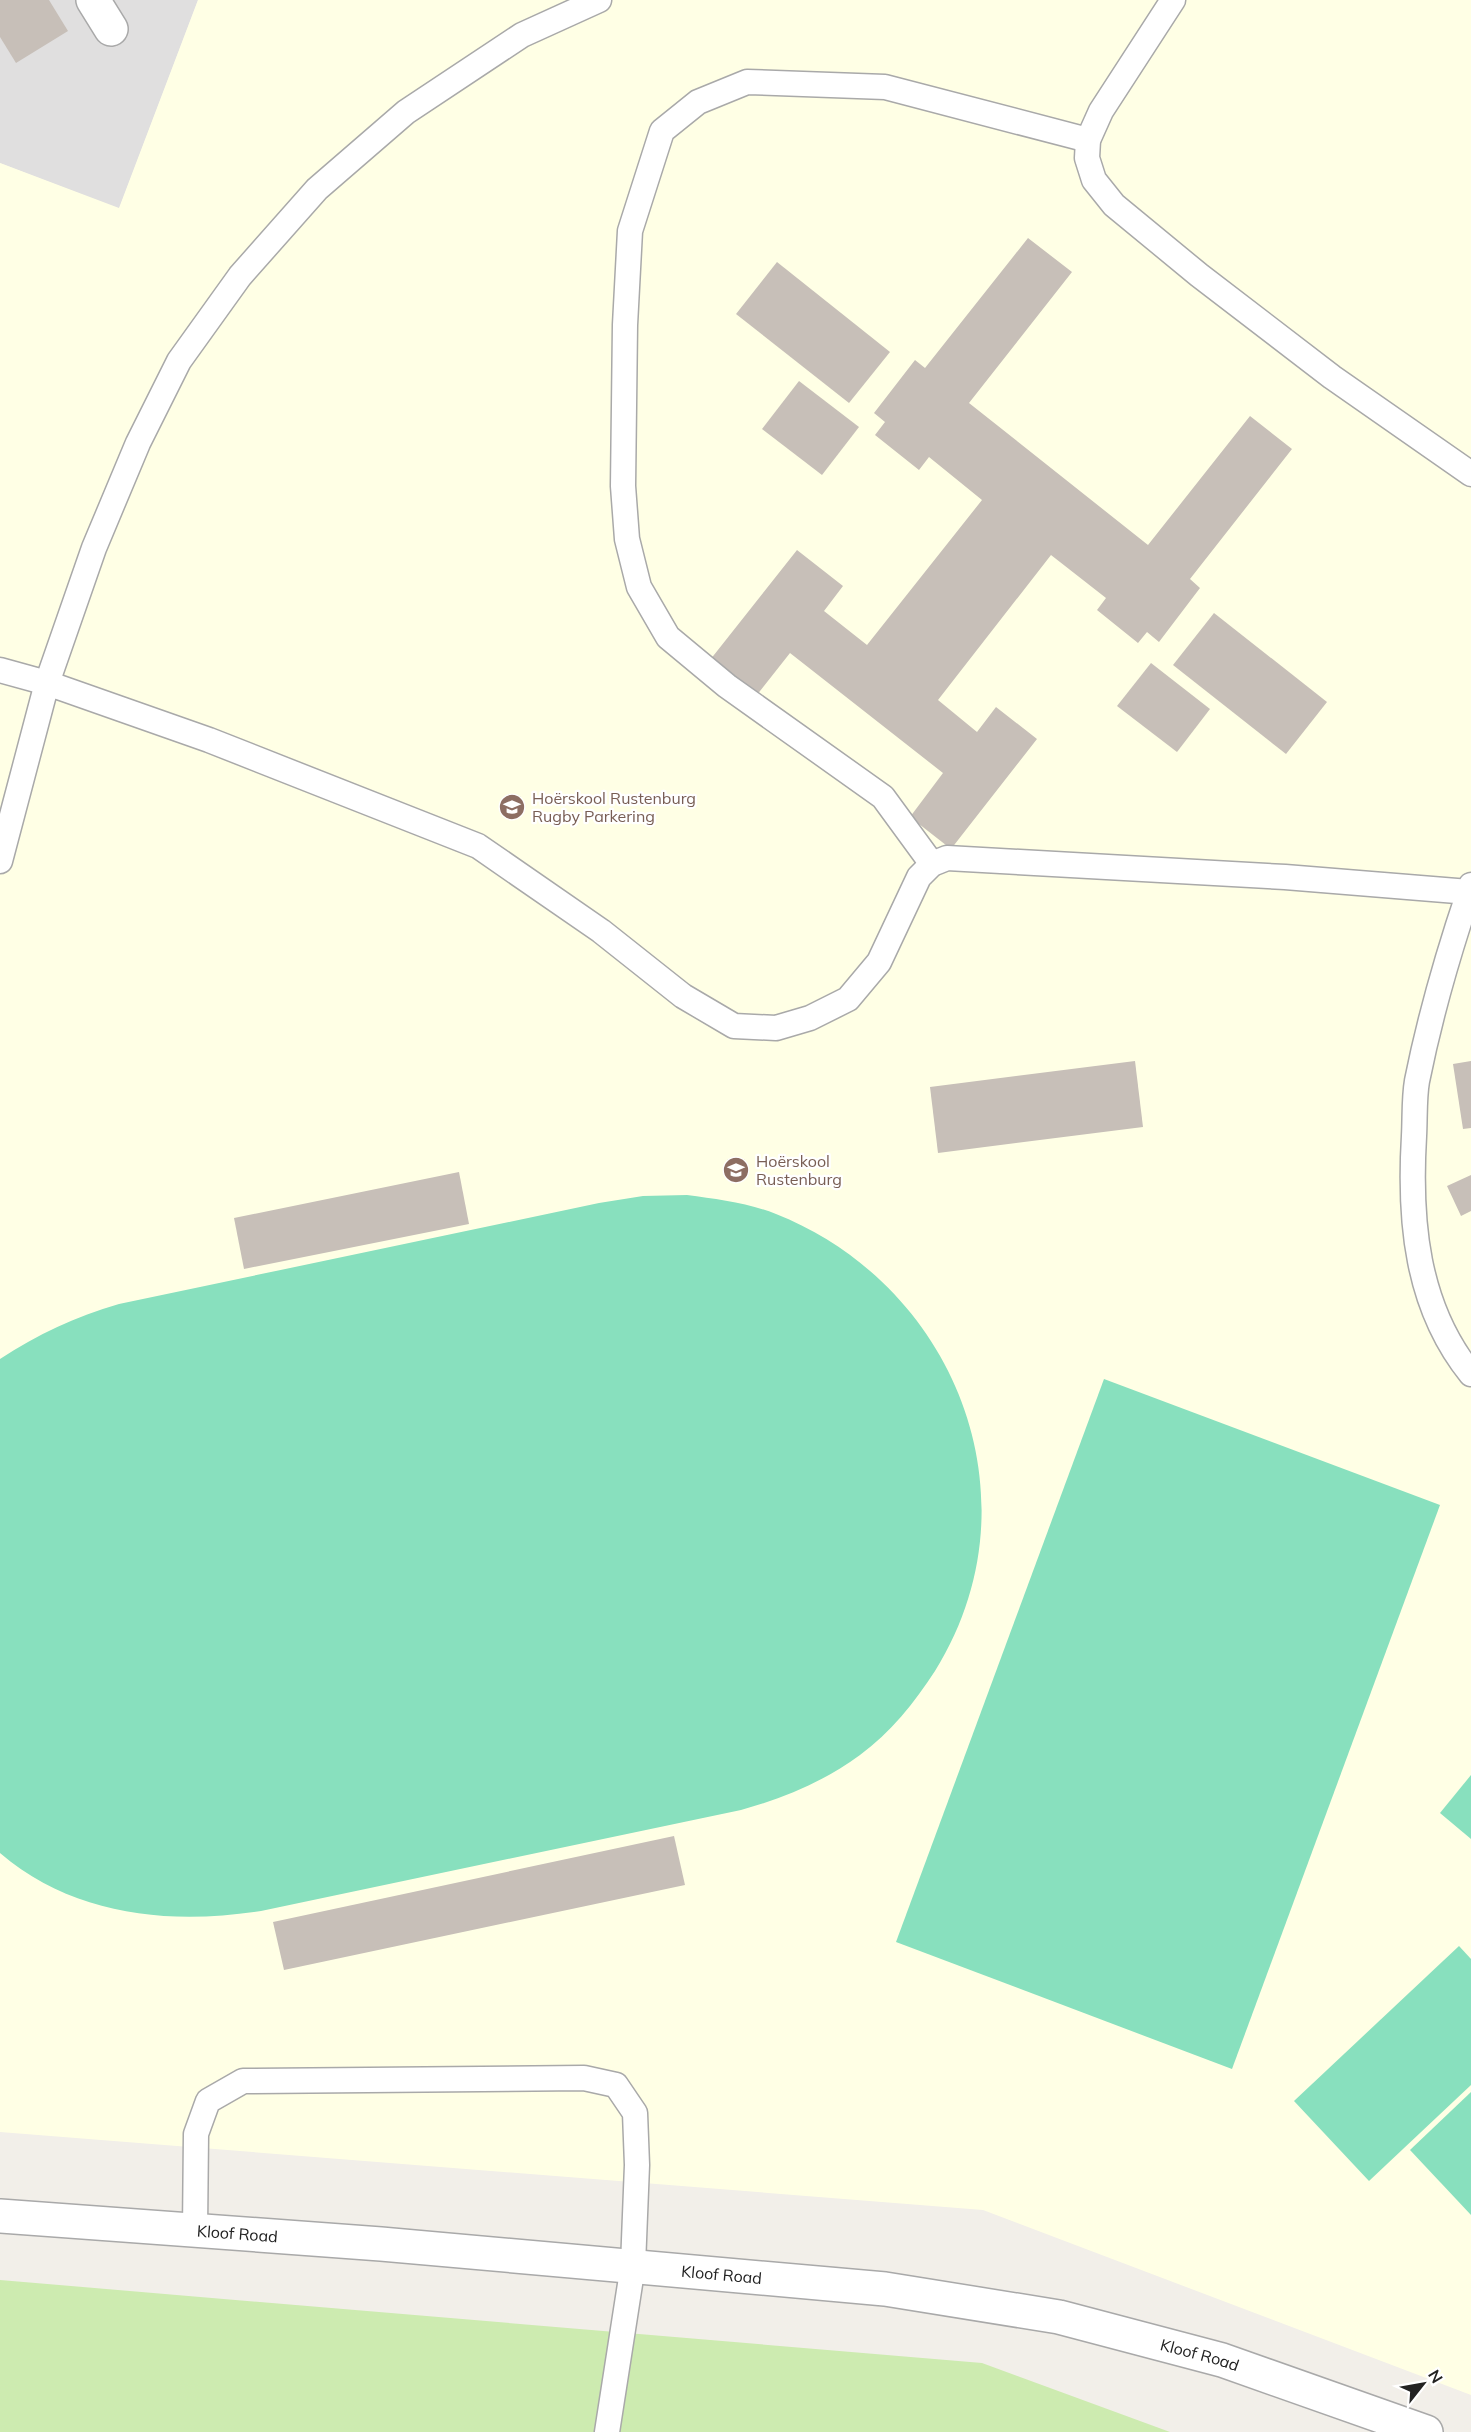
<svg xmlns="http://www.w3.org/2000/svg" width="1471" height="2432" font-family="Mulish,sans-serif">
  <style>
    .residential { fill: #e0dfdf }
    .education { fill: #ffffe5 }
    .grass { fill: #cdebb0 }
    .pitch { fill: #88e0be }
    .building { fill: #c7bfb8 }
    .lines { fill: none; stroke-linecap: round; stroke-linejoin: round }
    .service-casing { stroke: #a9a9a9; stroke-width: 27 }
    .minor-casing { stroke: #a9a9a9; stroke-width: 36 }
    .service { stroke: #fff; stroke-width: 24 }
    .minor { stroke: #fff; stroke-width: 33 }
    .labels { text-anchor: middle; stroke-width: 4.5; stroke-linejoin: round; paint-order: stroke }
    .education-label { font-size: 16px; fill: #785e54; stroke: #fff; text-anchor: start }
    .street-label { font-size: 16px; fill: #222; stroke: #fff }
  </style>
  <rect width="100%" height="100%" fill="#f2efe9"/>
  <!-- residential -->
  <polygon class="residential" points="0,0 198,0 119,209 0,163"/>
  <!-- education -->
  <polygon class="education" points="198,0 1471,0 1471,2395 983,2210 0,2132 0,163 119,208"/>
  <!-- grass -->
  <polygon class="grass" points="0,2280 982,2363 1170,2432 0,2432"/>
  <!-- pitch -->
  <g class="pitch">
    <path d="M687,1195C717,1199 748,1203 776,1214C957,1286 1041,1501 935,1671C915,1702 890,1733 860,1755C823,1782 784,1798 741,1810L261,1911C169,1925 74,1916 0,1853V1359C38,1334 75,1317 119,1304L599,1203L643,1196Z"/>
    <polygon points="1104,1379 1440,1505 1232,2069 896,1942"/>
    <polygon points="1471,1775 1471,1839 1440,1813"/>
    <polygon points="1459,1946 1471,1959 1471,2085 1369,2181 1294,2101"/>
    <polygon points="1471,2092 1471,2215 1410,2150"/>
  </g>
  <!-- building -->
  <g class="building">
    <polygon points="0,0 49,0 68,31 16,63 0,37"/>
    <polygon points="1028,238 1072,272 969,403 1148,545 1250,416 1292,449 1190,579 1200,588 1159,642 1147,632 1138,643 1097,610 1106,598 1051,555 938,700 977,732 996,707 1037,739 951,849 910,817 943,773 790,653 756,696 710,660 797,550 843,586 824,611 867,645 982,500 929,457 919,470 875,435 885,422 874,413 915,360 925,368"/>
    <polygon points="777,262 890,352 849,403 736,314"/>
    <polygon points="799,381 859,427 822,475 762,429"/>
    <polygon points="1214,613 1327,702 1286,754 1173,665"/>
    <polygon points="1151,663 1210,709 1177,752 1117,706"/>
    <polygon points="1135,1061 1143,1127 938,1153 930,1087"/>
    <polygon points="1471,1061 1471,1128 1463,1129 1453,1064"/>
    <polygon points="459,1172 469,1224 244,1269 234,1218"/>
    <polygon points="1471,1175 1471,1211 1461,1216 1447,1186"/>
    <polygon points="674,1836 685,1885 284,1970 273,1922"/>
  </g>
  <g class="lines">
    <!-- service casing -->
    <g class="service-casing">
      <g id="service">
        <polyline points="1173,0 1101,111 1088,140 1087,158 1094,180 1114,205 1199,275 1332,377 1471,474"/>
        <polyline points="0,670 47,683 94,548 138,443 179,361 240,276 317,189 406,112 522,35 599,0"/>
        <polyline points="0,861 47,683 209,740 478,846 601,931 683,996 734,1026 776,1028 810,1018 848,999 879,962 919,877 932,864 947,858 1285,877 1469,892 1471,885"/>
        <polyline points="932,864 883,797 727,686 668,637 639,587 627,539 623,486 625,325 630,231 662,131 698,102 747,82 885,87 1088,140"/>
        <path d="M1469,892C1448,954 1430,1016 1417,1081C1414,1098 1415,1118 1414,1136C1409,1220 1416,1306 1471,1374"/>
        <polyline points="195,2230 196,2134 208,2101 243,2081 584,2078 616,2085 635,2113 637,2165 633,2265 607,2432"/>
      </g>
    </g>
    <!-- minor casing -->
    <g class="minor-casing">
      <g id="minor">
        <polyline points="93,0 111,29"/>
        <path id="s1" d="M0,2216L381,2244L885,2289L1059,2317L1222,2360L1426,2432"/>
      </g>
    </g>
    <!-- service -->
    <use href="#service" class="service"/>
    <!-- minor -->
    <use href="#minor" class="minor"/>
  </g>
  <!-- icons -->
  <defs>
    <g id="school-disc" transform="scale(1.35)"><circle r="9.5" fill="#8d6e63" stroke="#fff"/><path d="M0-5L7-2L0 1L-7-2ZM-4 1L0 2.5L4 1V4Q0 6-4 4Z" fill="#fff"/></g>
    <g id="university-disc" transform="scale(1.35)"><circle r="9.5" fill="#8d6e63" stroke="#fff"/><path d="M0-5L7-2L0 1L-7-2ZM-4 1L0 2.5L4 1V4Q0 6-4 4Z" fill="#fff"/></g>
  </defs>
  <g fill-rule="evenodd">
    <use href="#school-disc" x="512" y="807"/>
    <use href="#university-disc" x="736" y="1170"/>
  </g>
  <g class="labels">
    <!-- education labels -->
    <g class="education-label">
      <text x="532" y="804">Hoërskool Rustenburg<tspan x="532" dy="18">Rugby Parkering</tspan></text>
      <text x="756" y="1167">Hoërskool<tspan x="756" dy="18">Rustenburg</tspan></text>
    </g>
    <!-- street labels -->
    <g class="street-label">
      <text dy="6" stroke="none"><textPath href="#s1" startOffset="238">Kloof Road</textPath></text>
      <text dy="6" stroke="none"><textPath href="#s1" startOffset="724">Kloof Road</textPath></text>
      <text dy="6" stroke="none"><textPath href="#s1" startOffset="1210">Kloof Road</textPath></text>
    </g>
  </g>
  <!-- north arrow -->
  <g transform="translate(1423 2384) rotate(59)" stroke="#ffffff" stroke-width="4.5" paint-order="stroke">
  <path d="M0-4.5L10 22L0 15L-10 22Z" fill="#222222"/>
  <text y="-9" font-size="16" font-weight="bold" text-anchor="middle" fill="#222222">N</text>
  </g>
</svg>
